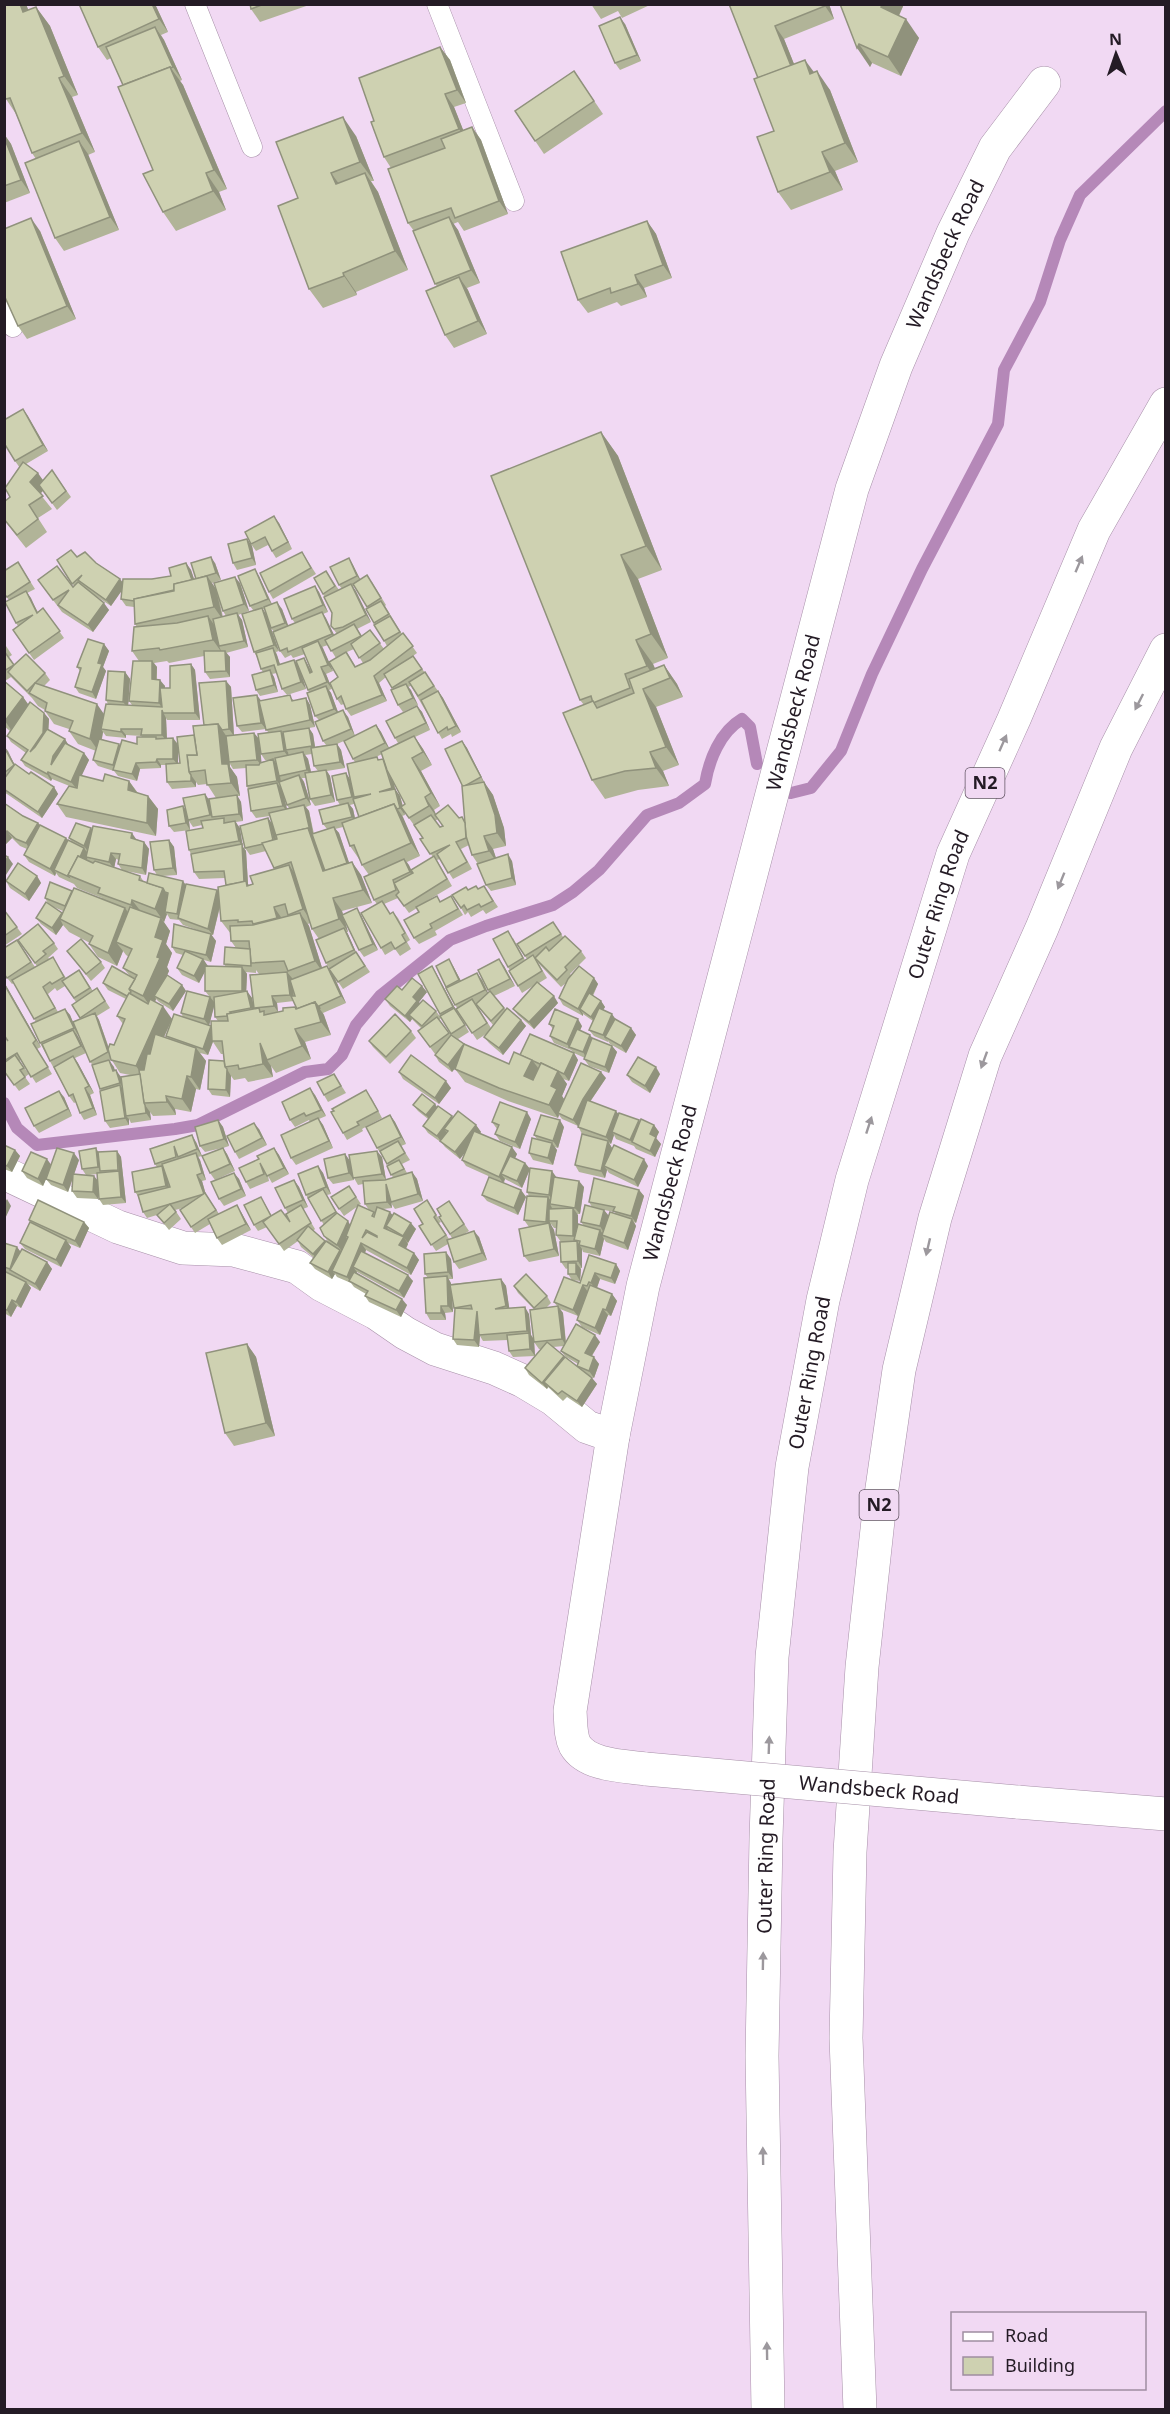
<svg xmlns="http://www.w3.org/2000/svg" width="1170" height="2414" font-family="'Noto Sans',sans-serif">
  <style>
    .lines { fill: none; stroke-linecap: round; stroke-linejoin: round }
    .stream { stroke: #b588b8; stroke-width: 12 }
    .lane-casing { stroke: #a790a8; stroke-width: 21 }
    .street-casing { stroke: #a790a8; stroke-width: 34 }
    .highway-casing { stroke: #a790a8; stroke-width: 34 }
    .lane { stroke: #fff; stroke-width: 20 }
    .street { stroke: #fff; stroke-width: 33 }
    .highway { stroke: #fff; stroke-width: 33 }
    .street-bridge-casing { stroke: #a790a8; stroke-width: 34; stroke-linecap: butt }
    .street-bridge { stroke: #fff; stroke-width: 33 }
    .wall { fill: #b1b498; fill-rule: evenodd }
    .shaded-wall { fill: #90927c }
    .building { fill: #ced1b1; stroke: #90927c; stroke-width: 1.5; fill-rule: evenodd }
    .oneway { fill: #9c989d }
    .labels { text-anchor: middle; stroke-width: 5; stroke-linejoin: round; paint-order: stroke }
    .shield { fill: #f1d9f3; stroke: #625463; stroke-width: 1.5 }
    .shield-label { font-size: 18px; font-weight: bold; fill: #241b25 }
    .street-label { font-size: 20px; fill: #241b25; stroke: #f1d9f3 }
  </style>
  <rect width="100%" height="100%" fill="#f1d9f3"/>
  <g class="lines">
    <!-- stream -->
    <g class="stream">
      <polyline points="791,793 811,788 841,751 872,674 922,569 998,424 1004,370 1040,302 1060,240 1080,195 1166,111"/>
      <path d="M4,1103L17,1128L37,1145L175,1129L198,1125L305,1072L328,1069L342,1055L356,1025L380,996L450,940L486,926L553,905L573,892L599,870L647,815L679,803L705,784C709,760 720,732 742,719L750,727L757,764"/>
    </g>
    <!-- lane casing -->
    <g class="lane-casing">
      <g id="lane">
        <polyline points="195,4 252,147"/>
        <polyline points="437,4 514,201"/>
        <polyline points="4,308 13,327"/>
      </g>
    </g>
    <!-- street casing -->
    <g class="street-casing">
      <g id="street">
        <polyline points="4,1173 118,1227 183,1248 234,1250 297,1267 322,1285 376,1313 405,1333 435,1349 494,1368 523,1381 553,1399 587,1427 613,1436"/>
        <path id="s1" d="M646,1769C625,1766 587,1766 575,1745C570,1735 571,1722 570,1711L613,1436L643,1286L852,489L896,366L953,233L995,148L1044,83"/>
        <polyline points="1017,1802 1166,1814"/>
      </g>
    </g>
    <!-- highway casing -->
    <g class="highway-casing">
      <g id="highway">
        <path id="s2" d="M768,2410L762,2056L766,1838L772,1657L792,1467L823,1300L852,1180L953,854L1014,719L1094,530L1166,404"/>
        <polyline points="860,2410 846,2038 850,1852 862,1667 880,1502 899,1370 935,1218 985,1056 1042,928 1116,748 1166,650"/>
      </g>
    </g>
    <!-- lane -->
    <use href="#lane" class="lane"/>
    <!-- street -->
    <use href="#street" class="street"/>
    <!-- highway -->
    <use href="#highway" class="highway"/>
    <!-- street-bridge casing -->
    <g class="street-bridge-casing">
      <g id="street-bridge">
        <path id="s3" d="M646,1769L1017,1802"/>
      </g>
    </g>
    <!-- street-bridge -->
    <use href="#street-bridge" class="street-bridge"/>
  </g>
  <!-- wall -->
  <g class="wall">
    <polygon points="4,4 26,4 28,10 36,7 50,26 78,95 72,97 95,152 88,155 119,230 64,251 55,238 36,159 32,153 16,114 6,99"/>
    <polygon points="79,4 155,4 168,32 161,35 164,40 182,80 180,81 183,85 227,189 219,192 226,210 176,231 163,212 153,170 123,85 111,58 107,60 98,47"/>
    <polygon points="250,4 312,4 260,22 251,9"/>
    <polygon points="591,4 652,4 622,18 618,11 601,19"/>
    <polygon points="729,4 829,4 834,19 784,39 794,64 814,72 830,90 858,162 835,171 843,190 791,210 778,192 774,131 758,78"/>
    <polygon points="840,4 904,4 899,16 919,38 901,76 872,63 870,67"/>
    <polygon points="625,24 641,61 620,70 615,63"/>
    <polygon points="440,47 450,60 466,103 454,107 463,130 472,127 481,140 508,214 464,231 458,222 453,224 458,230 480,283 467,288 487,334 454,348 445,335 437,287 414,231 408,223 391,168 384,157 374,121"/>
    <polygon points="574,71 603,114 544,154 515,111"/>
    <polygon points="4,134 11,144 30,193 4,203"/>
    <polygon points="356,136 374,181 371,181 378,192 408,270 356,292 357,295 323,308 309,289 298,198"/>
    <polygon points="647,221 656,234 672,278 644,288 647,297 621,306 617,302 588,313 578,300"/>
    <polygon points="40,231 76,319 27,339 18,326"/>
    <polygon points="23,409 48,451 26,464 43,480 52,470 71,497 57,510 43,491 40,494 52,509 38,518 47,532 26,548 4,520 4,502 10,497 20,468 15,461"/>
    <polygon points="601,432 618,456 662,570 638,579 668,658 653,664 655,668 664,665 677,684 683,697 656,707 679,765 663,771 669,786 638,790 605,799 592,780 584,705 580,700"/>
    <polygon points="279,523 292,549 276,558 268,545 256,551 251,544"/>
    <polygon points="247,539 252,546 256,565 237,570 233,563"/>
    <polygon points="302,552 316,574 273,599 269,592"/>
    <path d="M77,557L96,563L120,579L123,583L171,576L186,563L191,570L194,579L215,563L221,580L212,583L215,588L240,583L249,611L238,615L242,620L248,647L226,653L230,657V677L210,679L205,672L204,656L169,663L167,661L154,663L157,667V679L165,686V688H170L191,664L195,670L200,720H167L166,718L167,738H173L178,744L194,735L204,725L226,681L231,687L234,735L254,733L259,739L268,732L266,729L242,732L237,726L261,701L287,695L282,689L277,673L272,674L274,677L278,692L260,696L256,690L263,672L261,669L257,657L254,652L253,610L250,606L259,576L272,604L282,609L288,626L295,623L292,619L315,586L319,592L328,612L323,614L334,635L337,634L331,626L332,613L323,594L326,571L339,590L342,589L339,585L349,558L353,565L360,579L372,582L386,605L385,606L402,634L403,633L417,653L413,656L443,698L461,732L452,737L451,734L442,739L411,686L408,687L418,705L403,712L398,705L393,689L386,677L379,683L387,701L351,716L346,709L344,704L341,705L337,699L338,677L336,658L328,645L322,647L333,671L326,674L332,689L329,690L331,693L338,712L348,717L355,736L376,725L381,732L389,748L398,743L395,738L417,706L422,712L430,730L415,737L423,749L432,765L421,771L440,806L434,810L436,814L459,818L465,820L462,741L467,748L484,782L493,795L504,828L506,846L493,849L496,858L512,861L516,885L491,891L486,885L478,864L472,855L469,845L461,849L472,869L453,879L440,859L437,860L452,886L425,902L437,896L441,902L451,896L463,915L435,931L437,935L419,944L414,938L419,912L417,908L409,913L398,898L384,904L390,914L393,912L398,918L410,940L407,942L411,949L400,956L395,949L385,955L381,948L377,904L374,900L369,875L362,865L359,859L350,846L343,827L335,829L339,833L349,863L352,862L361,875L372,903L342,911L343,914L361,915L378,950L364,957L359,950L344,919L348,932H347L356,952L370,972L343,989L332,973L346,1003L323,1013L331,1035L305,1042L311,1059L276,1073L271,1066L273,1077L248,1082L245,1078L234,1080L231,1076L230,1097L212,1095L208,1089L224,1061L223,1054H221L213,1042L208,1055L200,1053L206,1061L200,1090L196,1089L191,1112L175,1109L176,1115L153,1116L150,1112L151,1120L131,1123L129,1119V1125L110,1128L105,1121L101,1090L93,1065L90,1062L81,1019L72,1005L76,1002L65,986L57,991L55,988L48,994L58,1012L65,1009L70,1015L78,1034L77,1035L86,1053L75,1058L94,1093L90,1095L97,1115L84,1120L80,1113L76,1102L74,1103L69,1096L40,1043L36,1022L14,983L12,984L4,974L17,940L35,967L37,966L18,940L54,943L58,949L48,958L57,964L66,978L79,970L93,991L97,988L110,1008L97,1016L99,1020L109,1048L114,1045L123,1024L117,1016L126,999L108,990L103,983L130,976L123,968L129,957L126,955L123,951L117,966L98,957L89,944L90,943L69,932L63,925L56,935L41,924L36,918L49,905L45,898L72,891L102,898L77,888L74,884L59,877L56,873L55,876L29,862L24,855L27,849L20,846L12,838L4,846V803L23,816L38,823L40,825L66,838L68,840L72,842L69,838L91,828L92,830L136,839L144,842L149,849L146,875L126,871L140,876L144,882L147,883L157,875L154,870L169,840L174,847L177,875L162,876L186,885L217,890L226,885L225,878L199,879L194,872L191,854L189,850L203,828L202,825L193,827L189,821L190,830L174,832L169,826L183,806L186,811L210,802L216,798L207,784L198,785L196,782V787L172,789L167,782L166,765H161V768L140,769L137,781L118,776L114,771L98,766L93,760L96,751L78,744L69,731V729L54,724L45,711V710L38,706L32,698L11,677L5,681L23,697L28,704L44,713L49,719L48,729L65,739L68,745L84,753L89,760L81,776L103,781H129L138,793L148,796L158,809L156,836L66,817L57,804L72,787L52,779L51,781L25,766L21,760L26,753L11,742L7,736L10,731L4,726V643L12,655L9,657L14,665L45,673L50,680L44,686L104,714L108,704L106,700L125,672L130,679L128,705H132L129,701L139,661L132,651L137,627L135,624L134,607L126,606L121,599L122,590L111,606L93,594L109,610L93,632L62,612L38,580L73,587L74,586L57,560ZM354,586L368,608L366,609L387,646L384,649L370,630L362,636L357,629L371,622L353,587ZM218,594L223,611L226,616L223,617ZM263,609H264L271,628L274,632L280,651L285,658L291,655L293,658L305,654L312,672L304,658L296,663L280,664L276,652L279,651L266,614ZM354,649L363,663L356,667L347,652ZM301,674L309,692L315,716L319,720L323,741L326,745L315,747L313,734L309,728L315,727L310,705L306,698L295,701L287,695L306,689ZM103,732L106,736L126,738V735L141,736L142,737L137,744L120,746L102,739ZM353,737V759L355,762L350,779L337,800L340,805L323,824L327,829L314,834L309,811L306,807L311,805L304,782L302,778H306L310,799L315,806L335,802L330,776L327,771L345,768L341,750L337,744ZM260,747L261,754L265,760H269L261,762ZM178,748L180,763L178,764ZM312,754L314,766L318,771L311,772L308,759L305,755ZM382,754L383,759L379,760L376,757ZM230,764L233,769L246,768L247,786L248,789L251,811L256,818L270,816L272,824L268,818L245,848L250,855L266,851L275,869L253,884L249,886L248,884L246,851L243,847L236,822L243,821L241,802L237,796H240L237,777L230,767ZM394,783L405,804L403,806L400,796L395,789ZM283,794L287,805L289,808L287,809ZM354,804L359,817L355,818L353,809L350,805ZM404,811L423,838L420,839L433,857L413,874L407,862L420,856L402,816L405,815ZM438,819L443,826L440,827L435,821ZM116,859L119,860L118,864L122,870L114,867ZM49,905L63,911L62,913ZM220,907L221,921L231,934V941L236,948L224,964L226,967L207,966L204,960L211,962L216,941L211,935H213ZM167,914L170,919L179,920L183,925L206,933L172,947L176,953L183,955L177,968L182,975L199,983L205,970V991L209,996L181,1013L183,1017L172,1019L155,1002L156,999L159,1002L173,1011L186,991L182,985L167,975L169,971L167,967L172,953L166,944L170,931L164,922ZM310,923L312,929L319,939L326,963L331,971L322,968L309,926L308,924ZM256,970L259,974L253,1005L252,998L246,991L247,974L246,972L256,973ZM294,1001L297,1009L278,1012L277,1003ZM214,1006L215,1017L218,1021L211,1026L209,1025ZM172,1020L166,1036L168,1038L164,1037ZM111,1059L120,1073L130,1075L121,1079L108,1060Z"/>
    <polygon points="18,562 35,589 27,593 38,612 43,608 64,638 34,660 13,630 18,626 16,623 9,600 4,594"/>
    <polygon points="104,644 109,651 103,667 106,671 96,699 79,693 75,687 80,671 77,667"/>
    <polygon points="4,746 15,765 29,774 54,787 58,794 42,818 4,792"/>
    <polygon points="37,876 41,883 29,901 10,888 6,881"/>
    <polygon points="484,886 498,907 486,914 483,910 471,917 468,912 465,915 461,908 466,887 468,890 478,889"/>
    <polygon points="4,910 22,934 4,946"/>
    <polygon points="553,922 563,937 581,951 586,958 570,974 571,975 594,978 598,984 593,996 601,1001 605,1007 603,1010 617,1020 631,1028 636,1035 626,1053 610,1044 608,1041 608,1042 594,1036 589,1030 593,1021 583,1014 583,1016 563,1005 559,998 566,983 561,987 540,965 536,959 547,978 539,983 558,1003 534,1029 518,1015 513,1009 533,986 522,993 518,986 508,967 513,938 525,960 527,959 517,944"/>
    <polygon points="67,951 101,962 105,968 91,981"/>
    <polygon points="432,966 436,973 457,1012 469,1032 458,1039 464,1044 509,1064 520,1055 574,1053 578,1060 569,1081 563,1079 567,1084 562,1096 564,1099 606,1078 590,1102 619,1115 639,1120 640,1122 654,1125 659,1132 656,1138 661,1144 655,1157 636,1149 634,1146 616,1139 614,1135 611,1144 609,1143 612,1148 648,1166 638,1187 609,1173 607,1170 605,1178 579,1172 575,1165 590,1136 582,1134 578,1126 562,1119 559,1115 558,1118 508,1101 465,1082 455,1069 456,1067 452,1072 439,1062 435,1055 437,1052 435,1054 418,1031 422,1029 412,1019 410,1022 390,1006 385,999 402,990 427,992 419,1002 420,1004 436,1011 441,1018 439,1020 451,1035 418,974"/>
    <path d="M436,966H453L461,981L482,980L488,993L489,992L478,970L504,966L515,986L494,996L505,1009L521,1020L526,1026L503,1055L489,1043L484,1037L486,1034L477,1040L456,1009L457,1008ZM478,1003L476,1004L493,1025L491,1028L476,1004Z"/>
    <polygon points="4,982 41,1047 37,1049 52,1074 36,1083 21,1060 19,1061 29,1074 25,1077 30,1084 19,1091 4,1071"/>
    <polygon points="549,1024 582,1026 580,1030 593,1039 612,1046 617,1052 609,1073 589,1066 584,1059 585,1058 574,1053 571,1050 554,1043 550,1036 553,1029"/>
    <polygon points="411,1031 416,1038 390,1064 373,1047 369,1041"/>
    <polygon points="399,1072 451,1088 439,1104 403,1079"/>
    <polygon points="334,1074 346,1093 328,1102 324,1095"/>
    <polygon points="660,1074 650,1093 632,1082 627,1075"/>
    <polygon points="315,1095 326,1116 319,1119 323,1125 333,1148 296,1165 291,1158 310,1122 309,1120 295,1127 290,1120"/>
    <polygon points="64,1097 72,1116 39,1133 34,1126"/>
    <polygon points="371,1097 382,1118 362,1129 363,1131 347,1140 343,1133"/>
    <polygon points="413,1105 437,1107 453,1117 476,1125 481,1132 480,1133 517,1154 515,1158 525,1163 530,1169 522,1188 505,1179 504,1183 521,1190 526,1197 518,1215 487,1201 482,1195 495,1179 466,1166 462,1160 466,1151 460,1159 445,1147 442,1143 428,1133 423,1126 428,1119 418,1111"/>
    <polygon points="390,1115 395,1122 406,1144 401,1146 410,1160 402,1164 407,1173 412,1172 417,1179 423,1201 395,1209 391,1203 392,1208 383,1209 416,1229 408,1243 407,1242 408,1244 406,1249 414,1253 419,1260 411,1275 366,1250 365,1253 413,1281 404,1298 357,1272 356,1273 407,1305 401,1317 369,1302 365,1296 366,1294 354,1287 351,1283 337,1277 335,1274 332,1279 315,1269 310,1263 314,1258 301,1247 298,1241 284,1251 267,1227 258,1231 254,1225 261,1197 272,1216 290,1222 288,1213 285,1208 294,1180 299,1187 308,1207 303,1209 315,1229 313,1231 326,1241 329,1243 324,1236 324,1225 306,1195 318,1166 323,1173 331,1194 327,1195 338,1214 350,1225 358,1206 344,1216 331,1197 349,1186 361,1204 359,1205 369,1210 365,1204 363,1184 358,1185 354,1178 354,1180 333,1184 328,1178 345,1154 350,1161 353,1173 382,1157 386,1180 393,1178 388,1165 377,1148"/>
    <polygon points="531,1119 520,1149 500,1141 495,1134 497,1129 492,1122"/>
    <polygon points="218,1120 223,1127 229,1146 223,1148 227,1154 235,1171 215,1180 210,1173 222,1148 205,1152 200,1146"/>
    <polygon points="564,1127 558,1148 554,1147 557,1150 553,1165 533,1160 529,1153 537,1139 534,1135"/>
    <polygon points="259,1129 267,1145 239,1159 235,1152"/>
    <polygon points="196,1142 202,1156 198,1157 200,1160 206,1180 202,1181 206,1195 219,1214 241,1212 251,1230 222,1245 217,1238 210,1224 195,1233 191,1227 183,1208 175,1210 181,1219 169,1230 157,1215 147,1218 143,1212 138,1196 135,1192 157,1167 155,1164"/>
    <polygon points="4,1145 15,1150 20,1156 12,1172 4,1169"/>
    <polygon points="274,1148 279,1155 289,1174 272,1183 268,1176 269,1181 250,1189 246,1182 259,1159"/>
    <path d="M117,1151L121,1157L126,1203L103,1205L99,1199L98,1192V1199L77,1198L72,1191L73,1177L68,1192L51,1185L46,1179L47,1176L43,1186L27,1178L22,1171L79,1160L74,1174L86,1175L82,1169L99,1152ZM97,1174V1180L90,1175Z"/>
    <polygon points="234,1173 239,1179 246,1196 224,1206 219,1199"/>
    <path d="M557,1178L584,1187L580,1214H577L578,1225L584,1226L581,1222L592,1207L589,1202L639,1190L644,1196L636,1223L634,1222L636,1226L628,1250L606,1242L604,1239L600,1256L583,1252L582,1249V1268H580L581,1269L580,1281L572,1280L568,1274V1268L566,1269L561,1262V1242L556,1235L557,1228H554L551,1224V1226L554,1230L559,1256L529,1262L524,1256L529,1227L524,1220L529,1196L527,1192ZM604,1210L615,1212L616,1214L608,1216Z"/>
    <polygon points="427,1200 441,1222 439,1223 449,1239 452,1238 439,1217 441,1216 449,1201 469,1231 464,1234 479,1237 487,1260 459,1269 454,1262 448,1244 436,1251 419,1226 423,1224"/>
    <polygon points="29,1220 84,1222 89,1228 80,1248 68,1243 71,1247 61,1267 25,1249 20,1243 30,1222"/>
    <polygon points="4,1243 17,1247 20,1251 47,1262 52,1269 40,1291 28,1284 31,1288 21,1308 17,1306 11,1317 4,1313"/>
    <path d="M589,1255L616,1264L620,1271L615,1284L600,1279L597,1288L612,1294L617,1301L611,1316L608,1315L600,1335L582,1327L577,1320L578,1316L560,1309L563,1313L566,1342H600L592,1356L599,1364L594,1378L590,1376L597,1384L582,1407L567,1397L563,1401L548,1387L547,1389L529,1375L525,1368L535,1356L513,1357L509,1351L508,1340L483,1341L480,1336L479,1347L457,1345L453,1339L455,1309L452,1296L453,1312L445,1313L446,1320H430L426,1313L428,1278L425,1274L451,1259L453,1279H448L451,1284L501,1279L506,1286L509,1308L529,1314L531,1335L534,1339V1309L518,1293L514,1286L547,1296L551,1303L546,1308L557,1306L554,1302L580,1283ZM534,1342L539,1349H541L535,1356ZM564,1346L561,1351L566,1357L578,1364L577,1366L553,1347Z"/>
    <polygon points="247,1344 256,1357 275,1436 234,1446 225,1433"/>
  </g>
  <!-- shaded-wall -->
  <g class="shaded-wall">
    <polygon points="20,4 26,4 36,30 23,12"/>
    <polygon points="152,4 155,4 168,32 159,19"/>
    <polygon points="825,4 829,4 834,19 825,6"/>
    <polygon points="882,4 904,4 894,26 881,7"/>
    <polygon points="36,7 50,26 78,95 64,76"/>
    <polygon points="620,17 625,24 641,61 637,55"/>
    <polygon points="906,19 919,38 901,76 888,57"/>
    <polygon points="775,26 784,39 800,79 791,66"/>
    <polygon points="155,27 164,40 182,80 173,67"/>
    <polygon points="859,44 872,63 870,67 857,48"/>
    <polygon points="440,47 450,60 466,103 457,90"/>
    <polygon points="805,60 819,79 810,74"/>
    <polygon points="170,67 183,85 227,189 214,170"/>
    <polygon points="817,71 830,90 858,162 845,143"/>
    <polygon points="59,78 72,97 95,152 82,133"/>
    <polygon points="445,94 454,107 468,142 459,129"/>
    <polygon points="343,117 356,136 374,181 360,162"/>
    <polygon points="472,127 481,140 508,214 499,201"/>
    <polygon points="4,134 11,144 30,193 21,180 4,137"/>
    <polygon points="79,141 88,154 119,230 110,217"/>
    <polygon points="822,152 835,171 843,190 830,172"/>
    <polygon points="206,173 219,192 226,210 213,191"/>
    <polygon points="331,173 345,192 336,184"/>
    <polygon points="365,173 378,192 408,270 395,251"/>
    <polygon points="449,217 458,230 480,283 471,270"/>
    <polygon points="31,218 40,231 76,319 67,306"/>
    <polygon points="647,221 656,234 672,278 663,265"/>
    <polygon points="343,273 356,292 357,295 344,276"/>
    <polygon points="635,275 644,288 647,297 638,284"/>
    <polygon points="459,277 468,290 487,334 478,321"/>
    <polygon points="23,409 28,416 48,451 43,445"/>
    <polygon points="601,432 618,456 662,570 646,546"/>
    <polygon points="38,473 47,486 39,495 30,482"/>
    <polygon points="274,516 279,523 292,549 288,542"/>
    <polygon points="247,539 252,546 256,565 252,558"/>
    <polygon points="621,555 638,579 668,658 651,634"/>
    <polygon points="211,557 215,563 221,580 216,573"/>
    <polygon points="349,558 353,565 362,583 357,576"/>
    <polygon points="186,563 191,570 198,591 193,584"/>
    <polygon points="255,569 259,576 272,605 268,599"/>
    <polygon points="207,576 216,589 223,620 214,607"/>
    <polygon points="235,577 240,583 249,611 244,604"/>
    <polygon points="120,579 125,586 111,606 106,600"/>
    <polygon points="351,584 356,591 371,622 366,615"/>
    <polygon points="315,586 319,592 328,612 323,605"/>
    <polygon points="26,591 31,598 41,620 37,613"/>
    <polygon points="277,602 282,609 290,630 285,623"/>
    <polygon points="104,603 109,610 93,632 88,625"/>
    <polygon points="262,608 266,614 279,651 274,645"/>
    <polygon points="322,612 326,618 337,641 332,634"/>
    <polygon points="237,613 242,620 248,647 244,641"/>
    <polygon points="208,616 217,629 219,646 222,653 213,640"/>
    <polygon points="636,640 653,664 660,682 658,683 647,666"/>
    <polygon points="318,641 323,648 333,671 328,665"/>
    <polygon points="104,644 109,651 103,667 106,671 96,699 92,692 98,663"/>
    <polygon points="273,648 277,655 282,671 278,665"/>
    <polygon points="225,651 230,657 230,677 226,671"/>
    <polygon points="304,658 308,665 315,680 310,673"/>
    <polygon points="294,660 299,666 306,689 301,682"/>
    <polygon points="152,661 157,667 156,685 152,679"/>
    <polygon points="191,664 195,670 200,720 195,713"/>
    <polygon points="664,665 677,684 683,697 670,678"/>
    <polygon points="321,667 326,674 332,689 327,682"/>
    <polygon points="270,670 274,677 278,692 274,685"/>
    <polygon points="125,672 130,679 128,708 123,702"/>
    <polygon points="374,676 379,683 387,701 382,695"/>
    <polygon points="160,680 165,686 163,710 159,703"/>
    <polygon points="226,681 231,687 234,736 229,729"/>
    <polygon points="406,684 411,690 418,705 413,698"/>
    <polygon points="326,686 331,693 339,715 334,709"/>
    <polygon points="643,689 656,707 679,765 666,747"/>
    <polygon points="438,691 443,698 461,732 456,726"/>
    <polygon points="257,695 262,702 266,729 261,723"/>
    <polygon points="23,697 32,710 14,734 5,721"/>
    <polygon points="306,698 310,705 315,727 310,720"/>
    <polygon points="97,704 106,717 101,729 103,732 99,752 90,739"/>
    <polygon points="417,706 422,712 430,730 426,723"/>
    <polygon points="162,710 166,718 167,742 162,735"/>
    <polygon points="343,710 348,717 355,736 351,729"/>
    <polygon points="44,713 49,719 48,739 30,752"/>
    <polygon points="218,724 227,737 230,767 237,777 240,796 231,783 222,764"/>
    <polygon points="376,725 381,732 390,750 385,743"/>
    <polygon points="309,728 313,734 316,753 312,746"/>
    <polygon points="121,729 126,735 126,738 121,732"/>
    <polygon points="281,731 286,737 286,750 288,752 289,758 284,751"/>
    <polygon points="254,733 259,739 262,766 257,760"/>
    <polygon points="414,736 423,749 432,765 423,752"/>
    <polygon points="173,738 178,745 178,765 173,759"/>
    <polygon points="65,739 69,746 51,765 53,756"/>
    <polygon points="462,741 467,748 484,782 493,795 504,828 506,846 497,833 484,783 481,777"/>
    <polygon points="119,744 124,751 116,770 113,765"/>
    <polygon points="337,744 341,750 345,768 340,762"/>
    <polygon points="4,746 8,751 18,772 14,765"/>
    <polygon points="303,752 308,759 312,776 307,770"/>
    <polygon points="650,752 663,771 669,786 656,768"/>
    <polygon points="84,753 89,760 76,788 71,782"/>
    <polygon points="412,758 421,771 440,806 431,793"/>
    <polygon points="157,759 161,765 161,768 156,762"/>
    <polygon points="273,759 278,766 282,787 277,781"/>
    <polygon points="385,759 389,765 396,792 395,789 400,796 405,815 400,808 397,794 392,788"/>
    <polygon points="136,763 140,769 137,781 132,774"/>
    <polygon points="326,770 330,776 335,802 331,795"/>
    <polygon points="48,772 52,779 51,781 47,774"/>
    <polygon points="346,773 350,779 356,803 352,797"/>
    <polygon points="191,775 196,782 196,787 191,781"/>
    <polygon points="299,775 304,782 311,805 306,798"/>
    <polygon points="129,781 138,794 128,790"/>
    <polygon points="277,783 282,789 288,813 283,806"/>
    <polygon points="54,787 58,794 42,818 38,812"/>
    <polygon points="205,794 210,801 212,817 210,815"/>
    <polygon points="237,795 241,802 243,821 239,814"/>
    <polygon points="148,796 158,809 156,836 147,823"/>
    <polygon points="425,797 434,810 438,819 429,806"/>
    <polygon points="348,803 353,809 356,823 352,817"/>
    <polygon points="394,804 403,817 420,856 411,843"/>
    <polygon points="304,805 309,811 314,838 329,877 323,871 308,828"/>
    <polygon points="183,806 188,813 190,830 186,823"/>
    <polygon points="268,818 273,825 278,848 274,841"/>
    <polygon points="235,821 240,828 243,847 246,851 248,884 255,894 256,899 244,882 242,846 239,841"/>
    <polygon points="38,823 43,829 30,850 26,843"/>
    <polygon points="334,827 339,833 354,877 349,871"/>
    <polygon points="91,828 96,835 89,853 84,846"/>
    <polygon points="7,831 12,838 4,846 4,834"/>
    <polygon points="132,833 136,839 135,845 131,838"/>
    <polygon points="484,836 493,849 498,864 489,851"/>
    <polygon points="66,838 71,845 54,870 56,873 55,876 50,869"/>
    <polygon points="169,840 174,847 177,875 173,868"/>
    <polygon points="144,842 149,849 146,875 142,868"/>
    <polygon points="84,848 89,855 77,879 70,876"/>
    <polygon points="111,853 116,859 114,869 109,862"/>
    <polygon points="508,854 512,861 516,885 512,878"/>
    <polygon points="8,857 13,864 4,878 4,863"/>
    <polygon points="404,859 409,865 415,878 410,872"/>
    <polygon points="352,862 361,875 372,903 363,890"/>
    <polygon points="289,865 298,878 312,922 303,909"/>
    <polygon points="37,876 41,883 29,901 25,894"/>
    <polygon points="183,881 188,888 182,921 177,914"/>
    <polygon points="163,888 172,901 165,912 167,914 164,922 155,909"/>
    <polygon points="217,890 222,897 213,935 208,929"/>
    <polygon points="333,898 342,911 348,932 339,919"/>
    <polygon points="132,900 142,913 140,918 131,905"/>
    <polygon points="274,907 283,920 286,931 277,918"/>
    <polygon points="125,908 134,921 116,942 123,951 117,966 108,953"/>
    <polygon points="357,908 361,915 378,950 373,944"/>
    <polygon points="62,913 60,919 63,925 56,935 52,928"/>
    <polygon points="300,913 309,926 324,974 315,961"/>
    <polygon points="161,918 170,931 166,944 172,953 167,967 169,971 157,997 154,996 156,999 152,1009 143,996 157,957 155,937"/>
    <polygon points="344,928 348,934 358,957 354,950"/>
    <polygon points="211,934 216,941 211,962 206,955"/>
    <polygon points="203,959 208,966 199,983 194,976"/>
    <polygon points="449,959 453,966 464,987 459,980"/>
    <polygon points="499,959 504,966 515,986 510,979"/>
    <polygon points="327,966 332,972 346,1003 341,996"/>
    <polygon points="432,966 436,973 457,1012 469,1032 453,1007"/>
    <polygon points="242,967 247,974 246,998 242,991"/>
    <polygon points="287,972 292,978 294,1001 290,995"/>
    <polygon points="477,973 482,980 490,997 485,990"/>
    <polygon points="594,978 598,984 584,1012 580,1009 583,1014 583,1016 578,1009"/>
    <polygon points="4,982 41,1047 36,1040 4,984"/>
    <polygon points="182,985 186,991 173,1011 169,1004"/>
    <polygon points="422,986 427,992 419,1002 422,1007 409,1015 412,1019 410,1022 405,1016 413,997"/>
    <polygon points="247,991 252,998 256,1015 251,1008"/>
    <polygon points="272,996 277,1003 278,1012 274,1006"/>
    <polygon points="554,996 558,1003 534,1029 529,1022"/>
    <polygon points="210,997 215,1003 209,1026 204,1019"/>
    <polygon points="601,1001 605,1007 595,1023 591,1017"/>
    <polygon points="315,1002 324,1015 331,1035 321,1022"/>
    <polygon points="163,1006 172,1019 145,1079 136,1066"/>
    <polygon points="65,1009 70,1015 78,1034 74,1028"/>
    <polygon points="95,1013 99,1020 112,1058 108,1052"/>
    <polygon points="612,1014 617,1021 605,1037 608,1042 603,1035"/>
    <polygon points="578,1019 582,1026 572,1048 569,1047 571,1050 567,1044"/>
    <polygon points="521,1020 526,1026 503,1055 499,1048"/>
    <polygon points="211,1026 216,1033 208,1055 203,1049"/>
    <polygon points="631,1028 636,1035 626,1053 621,1046"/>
    <polygon points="295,1029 305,1042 311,1059 302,1046"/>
    <polygon points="73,1030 78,1036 86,1053 81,1046"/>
    <polygon points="590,1035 595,1041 587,1059 583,1052"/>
    <polygon points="260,1043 267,1060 271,1066 273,1077 263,1064"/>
    <polygon points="464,1044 469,1051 452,1072 448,1065"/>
    <polygon points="612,1046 617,1052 609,1073 605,1067"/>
    <polygon points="196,1048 206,1061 200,1090 191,1077"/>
    <polygon points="574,1053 578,1060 569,1081 564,1074"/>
    <polygon points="73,1056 78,1063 94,1093 89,1086"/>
    <polygon points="109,1060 114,1067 117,1078 113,1071"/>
    <polygon points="532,1060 542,1073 533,1089 524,1076"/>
    <polygon points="656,1067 660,1074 650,1093 645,1086"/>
    <polygon points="227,1069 231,1076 230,1097 226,1090"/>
    <polygon points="116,1070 121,1077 125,1090 120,1083"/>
    <polygon points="558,1071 567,1084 562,1096 566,1102 558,1113 559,1115 558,1118 549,1105 551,1086"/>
    <polygon points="601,1072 606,1078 587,1106 578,1126 573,1120 583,1099"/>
    <polygon points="187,1076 196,1089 191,1112 182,1099"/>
    <polygon points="446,1081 451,1088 439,1104 435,1098"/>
    <polygon points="120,1085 125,1092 126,1116 129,1119 129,1125 125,1118"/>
    <polygon points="85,1088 90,1095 97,1115 93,1108"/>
    <polygon points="310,1088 315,1095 326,1116 321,1110"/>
    <polygon points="59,1091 64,1097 72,1116 68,1109"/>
    <polygon points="166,1096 175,1109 176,1115 167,1102"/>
    <polygon points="435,1104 440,1111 431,1122 426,1115"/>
    <polygon points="145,1105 150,1112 151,1120 146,1113"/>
    <polygon points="616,1111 621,1117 612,1132 614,1135 611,1144 606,1137"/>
    <polygon points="527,1112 531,1119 520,1149 515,1142"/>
    <polygon points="390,1115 395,1122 406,1144 401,1137"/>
    <polygon points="452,1116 457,1122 444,1129 448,1134 440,1141 442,1143 437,1136"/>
    <polygon points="318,1118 323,1125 333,1148 329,1141"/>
    <polygon points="218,1120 223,1127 229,1146 224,1139"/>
    <polygon points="560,1120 564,1127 558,1148 553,1141"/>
    <polygon points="639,1120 643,1127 632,1142 630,1140"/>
    <polygon points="254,1123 259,1129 267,1145 262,1138"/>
    <polygon points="476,1125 481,1132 460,1159 455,1152"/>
    <polygon points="654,1125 659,1132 656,1138 661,1144 655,1157 650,1151 650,1134"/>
    <polygon points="192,1135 196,1142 202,1156 197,1149"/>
    <polygon points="608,1141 612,1148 604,1166 607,1170 605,1178 601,1171"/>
    <polygon points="552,1143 557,1150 553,1165 548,1158"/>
    <polygon points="512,1147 517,1154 507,1176 501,1174 505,1179 503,1183 499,1177"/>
    <polygon points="96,1148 100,1155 101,1171 98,1167"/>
    <polygon points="223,1148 227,1154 235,1171 230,1164"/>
    <polygon points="274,1148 279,1155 289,1174 284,1168"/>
    <polygon points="15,1150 20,1156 12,1172 7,1166"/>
    <polygon points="117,1151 121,1157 126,1203 121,1197"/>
    <polygon points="377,1151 382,1157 386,1180 382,1174"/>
    <polygon points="74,1153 79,1160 68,1192 63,1185"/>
    <polygon points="196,1153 200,1160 206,1180 202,1173"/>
    <polygon points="345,1154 350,1161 354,1180 349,1173"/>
    <polygon points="47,1159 52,1166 43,1186 38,1179"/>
    <polygon points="644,1159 648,1166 638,1187 634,1180"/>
    <polygon points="525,1163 530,1169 522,1188 517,1181"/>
    <polygon points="162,1166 166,1173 170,1192 166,1186"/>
    <polygon points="318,1166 323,1173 331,1194 326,1187"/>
    <polygon points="552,1171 557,1178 553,1202 549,1195"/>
    <polygon points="412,1172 417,1179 423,1201 418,1194"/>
    <polygon points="234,1173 239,1179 246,1196 241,1189"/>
    <polygon points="197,1175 202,1181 206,1195 221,1217 204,1194"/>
    <polygon points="94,1176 99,1182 98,1199 93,1192"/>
    <polygon points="294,1180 299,1187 308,1207 303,1200"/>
    <polygon points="579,1181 584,1187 580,1214 575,1208"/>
    <polygon points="386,1184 390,1191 392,1208 387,1202"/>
    <polygon points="521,1190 526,1197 518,1215 514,1208"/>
    <polygon points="639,1190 644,1196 636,1223 631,1216"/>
    <polygon points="548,1197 553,1204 550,1204 552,1208 551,1221 549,1221 554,1230 559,1256 554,1249 550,1227 546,1222"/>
    <polygon points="7,1199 11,1206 4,1221 4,1204"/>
    <polygon points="237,1205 241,1212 251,1230 246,1224"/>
    <polygon points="573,1208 578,1215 578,1241 573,1236"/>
    <polygon points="604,1210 609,1216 604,1233 600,1226"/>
    <polygon points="390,1212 395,1218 386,1226 390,1232 384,1228"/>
    <polygon points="632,1219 636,1226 628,1250 624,1243"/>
    <polygon points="348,1221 352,1228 346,1236 347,1239 342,1251 337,1245"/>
    <polygon points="84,1222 89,1228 80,1248 75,1241"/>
    <polygon points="411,1223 416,1229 408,1243 403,1236"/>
    <polygon points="600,1230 605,1237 602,1235 604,1239 600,1256 595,1249"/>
    <polygon points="474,1231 479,1237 487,1260 482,1253"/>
    <polygon points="404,1237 408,1244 404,1252 399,1245"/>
    <polygon points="66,1240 71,1247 61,1267 56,1260"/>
    <polygon points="325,1241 330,1247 318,1261 313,1254"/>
    <polygon points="577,1241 582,1249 582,1268 578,1261"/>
    <polygon points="361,1243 366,1250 358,1269 353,1267 357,1272 352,1282 350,1281 347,1277"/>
    <polygon points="17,1247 22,1254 10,1269"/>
    <polygon points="340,1250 344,1256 332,1271 335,1274 332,1279 328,1272"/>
    <polygon points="446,1252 451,1259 453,1279 448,1272"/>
    <polygon points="414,1253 419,1260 411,1275 407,1268"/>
    <polygon points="47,1262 52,1269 40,1291 35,1284"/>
    <polygon points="576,1263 581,1269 580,1281 576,1274"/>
    <polygon points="616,1264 620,1271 615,1284 611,1278"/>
    <polygon points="595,1273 600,1279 596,1290 591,1283"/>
    <polygon points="408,1275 413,1281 404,1298 399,1291"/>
    <polygon points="447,1276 451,1283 453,1312 448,1306"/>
    <polygon points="501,1279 506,1286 510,1313 506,1306"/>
    <polygon points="26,1282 31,1288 21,1308 16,1302"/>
    <polygon points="583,1285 588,1292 578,1316 573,1310"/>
    <polygon points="612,1294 617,1301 611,1316 606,1310"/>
    <polygon points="402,1299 407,1305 401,1317 396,1310"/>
    <polygon points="12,1300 17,1306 11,1317 7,1310"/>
    <polygon points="441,1306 445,1313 446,1320 441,1313"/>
    <polygon points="558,1306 563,1313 566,1346 562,1339"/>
    <polygon points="525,1307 529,1314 531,1335 534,1340 535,1356 530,1349 530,1335 527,1331"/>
    <polygon points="603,1309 608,1315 600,1335 595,1328"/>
    <polygon points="477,1311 479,1335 480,1336 479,1347 474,1340"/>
    <polygon points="595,1335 600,1342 589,1360 585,1353"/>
    <polygon points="247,1344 256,1357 275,1436 266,1423"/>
    <polygon points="564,1356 569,1363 544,1382 548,1387 547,1389 542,1383"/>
    <polygon points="594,1357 599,1364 594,1378 589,1371"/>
    <polygon points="592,1378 597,1384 582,1407 577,1401"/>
  </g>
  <!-- building -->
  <g class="building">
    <polygon points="4,4 20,4 23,12 36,7 64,76 59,78 82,133 32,153 10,98 6,99 4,96"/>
    <polygon points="79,4 152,4 159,19 98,47"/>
    <polygon points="250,4 264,4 251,9"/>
    <polygon points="729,4 825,4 825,6 775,26 791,66 758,78"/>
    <polygon points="840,4 882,4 881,7 906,19 888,57 859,44 857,48"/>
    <polygon points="620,17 637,55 615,63 599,26"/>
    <polygon points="155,27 173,67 170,68 170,67 123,85 106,47"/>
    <polygon points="440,47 457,90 445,94 459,129 384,157 371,122 374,121 359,78"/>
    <polygon points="805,60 810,74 817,71 845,143 822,152 830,172 778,192 757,137 774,131 754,79"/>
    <polygon points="170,67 214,170 206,173 213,191 163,212 143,174 153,170 118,87"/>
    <polygon points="574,71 594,101 535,141 515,111"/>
    <polygon points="343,117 360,162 331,173 336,184 365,173 395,251 343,273 344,276 309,289 278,206 298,198 276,142"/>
    <polygon points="472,127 499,201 455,218 451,208 408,223 388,169 445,148 441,139"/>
    <polygon points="4,137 21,180 4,186"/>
    <polygon points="79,141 110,217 55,238 25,163"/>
    <polygon points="449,217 471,270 435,284 413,231"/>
    <polygon points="31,218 67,306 18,326 4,295 4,229"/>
    <polygon points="647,221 663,265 635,275 638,284 611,293 610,288 578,300 561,252"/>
    <polygon points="459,277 478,321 445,335 426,291"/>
    <polygon points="23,409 43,445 15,461 4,443 4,420"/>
    <polygon points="601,432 646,546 621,555 651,634 636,640 647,666 625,674 630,688 593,703 591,696 580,700 491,476"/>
    <polygon points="23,462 38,473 30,482 43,496 29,505 38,519 17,535 4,519 4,502 10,497 5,488"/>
    <polygon points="52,470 66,491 52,503 39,485"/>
    <polygon points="274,516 288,542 272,551 265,537 251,544 245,532"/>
    <polygon points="247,539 252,558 233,563 228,544"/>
    <polygon points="71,550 77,557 85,552 96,563 120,579 106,600 78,580 82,575 72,584 57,560"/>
    <polygon points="302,552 311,568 269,592 260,573"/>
    <polygon points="211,557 216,573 196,579 191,563"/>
    <polygon points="349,558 357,576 339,585 330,567"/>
    <polygon points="18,562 30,582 7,597 4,594 4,571"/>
    <polygon points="186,563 192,580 174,584 174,590 134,599 134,601 121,599 123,579 152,579 171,576 169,568"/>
    <polygon points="57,566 73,587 78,582 104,603 88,625 58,605 69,590 53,600 38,580"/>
    <polygon points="255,569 268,599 250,606 238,576"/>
    <polygon points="326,571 335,586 323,594 314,578"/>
    <polygon points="367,575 381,598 367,607 353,584"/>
    <polygon points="207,576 214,607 135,624 134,599 174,591 174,584"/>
    <polygon points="235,577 244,604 223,611 214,583"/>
    <polygon points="351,584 366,615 343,627 334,629 331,626 332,613 324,597"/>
    <polygon points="315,586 323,605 292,619 284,599"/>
    <polygon points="26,591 37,613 43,608 60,631 29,653 13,630 33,615 16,623 5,602"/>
    <polygon points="381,601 389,614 374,623 366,609"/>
    <polygon points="277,602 285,623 271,628 264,607"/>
    <polygon points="262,608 274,645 254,652 242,614"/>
    <polygon points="322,612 332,634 288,652 287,648 280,651 273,632"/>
    <polygon points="237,613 244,641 219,646 213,619"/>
    <polygon points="208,616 213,640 160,650 159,648 132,651 134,627 177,623"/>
    <polygon points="390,616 400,632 384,641 374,625"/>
    <polygon points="354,624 361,636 331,651 325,640"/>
    <polygon points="370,630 380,643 359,658 351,644"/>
    <polygon points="403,633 413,646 374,676 382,695 346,709 341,696 337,699 330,683 338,677 329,662 346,652 355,667 370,660"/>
    <polygon points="88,639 104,644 98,663 102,664 92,692 75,687 81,668 77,667"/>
    <polygon points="318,641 328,665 321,667 327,682 308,690 296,661 304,658 310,673 312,672 302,648"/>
    <polygon points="273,648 278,665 294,660 301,682 282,689 274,665 261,669 256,653"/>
    <polygon points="4,651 14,665 26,654 45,673 27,691 8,672 14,665 4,671"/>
    <polygon points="204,651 225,651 226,671 205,672"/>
    <polygon points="413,656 422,669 392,688 384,674"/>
    <polygon points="133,661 152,661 152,679 160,680 159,703 129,701"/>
    <polygon points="191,664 195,713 163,713 162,710 162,735 141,735 142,729 121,729 121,732 101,729 106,704 162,707 160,688 170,688 170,666"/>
    <polygon points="664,665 670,678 643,689 666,747 650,752 656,768 625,771 592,780 563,713 593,701 597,708 634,693 629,679"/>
    <polygon points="270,670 274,685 256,690 252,675"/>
    <polygon points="108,671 125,672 123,702 106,700"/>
    <polygon points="425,672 434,686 418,696 409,682"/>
    <polygon points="4,681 23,697 5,721 4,721"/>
    <polygon points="226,681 229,729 222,730 218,724 204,725 199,683"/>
    <polygon points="35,683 97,704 90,739 69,731 73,721 45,711 47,703 29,693"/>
    <polygon points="406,684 413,698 398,705 391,690"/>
    <polygon points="326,686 334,709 315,716 307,693"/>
    <polygon points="438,691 456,726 448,730 447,727 438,733 421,700"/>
    <polygon points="257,695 261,723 237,726 233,698"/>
    <polygon points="290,695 292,701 306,698 310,720 266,730 259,701"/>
    <polygon points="30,702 44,713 43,733 30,752 35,747 47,729 65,739 53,756 51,765 65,743 84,753 71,782 48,772 47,774 21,760 28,750 7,736"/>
    <polygon points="417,706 426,723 395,738 386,721"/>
    <polygon points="343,710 351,729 323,741 315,722"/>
    <polygon points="218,724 222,764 228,764 231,783 207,785 205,770 189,772 187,755 197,755 193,726"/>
    <polygon points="376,725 385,743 353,759 344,741"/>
    <polygon points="309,728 312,746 286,750 283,732"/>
    <polygon points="281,731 284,751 261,754 258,734"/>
    <polygon points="254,733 257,760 229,762 226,736"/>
    <polygon points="194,735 197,755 187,755 189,772 191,775 191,781 167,782 166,764 180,763 177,737"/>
    <polygon points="414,736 423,752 412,758 431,793 425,797 429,806 409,818 401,807 405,804 387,770 381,752"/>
    <polygon points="137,737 156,737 156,739 173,738 173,759 157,759 156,762 136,763 132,774 113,770 122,740 137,744"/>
    <polygon points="99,739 119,744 113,765 93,760"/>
    <polygon points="462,741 481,777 463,787 445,749"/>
    <polygon points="337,744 340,762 314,766 311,748"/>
    <polygon points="4,747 14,765 4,773"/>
    <polygon points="303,752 307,770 279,776 275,758"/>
    <polygon points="377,757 378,760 383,759 392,788 379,792 395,789 400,808 397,809 394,804 359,817 353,799 371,794 354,797 347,764"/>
    <polygon points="273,759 277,781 247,786 246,765 259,765 260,763"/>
    <polygon points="15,764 29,774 31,772 54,787 38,812 4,789 4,779"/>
    <polygon points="326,770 331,795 310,799 305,773"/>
    <polygon points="346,773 352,797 337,800 332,776"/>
    <polygon points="105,774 129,781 128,790 148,796 147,823 57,804 69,786 77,788 79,775 103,781"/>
    <polygon points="299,775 306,798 287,805 279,782"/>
    <polygon points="484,782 495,815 497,833 484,836 489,851 472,855 466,836 462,786"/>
    <polygon points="277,783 283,806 251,811 248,789"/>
    <polygon points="205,794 210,815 188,820 183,798"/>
    <polygon points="237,795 239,814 212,817 209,799"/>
    <polygon points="4,803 23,816 38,823 26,843 16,839 7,831 4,834"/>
    <polygon points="348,803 352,817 323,824 319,810"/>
    <polygon points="394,804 411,843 362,865 354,845 350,846 342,823"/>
    <polygon points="304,805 310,831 308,828 276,836 269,813"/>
    <polygon points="448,805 459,818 462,817 465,823 466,838 456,842 467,862 448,873 437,854 450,845 430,854 420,839 423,838 414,825 431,815 440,827 443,826 435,815"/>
    <polygon points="183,806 186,823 169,826 167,810"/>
    <polygon points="224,818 224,823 235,821 239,841 189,850 186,831 203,828 201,821"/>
    <polygon points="268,818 273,840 263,844 245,848 240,826"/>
    <polygon points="76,823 91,828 84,846 69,838"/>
    <polygon points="40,825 66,838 50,869 24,855"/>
    <polygon points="93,826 132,833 131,838 144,842 142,868 118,864 120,854 111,853 109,862 86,857"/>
    <polygon points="334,827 347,863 325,871 312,834"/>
    <polygon points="308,828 323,871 352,862 363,890 333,898 339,919 312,929 291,862 274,868 262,843 277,839 276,835"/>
    <polygon points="68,840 84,848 80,857 78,856 68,875 69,877 54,870"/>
    <polygon points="169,840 173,868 154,870 150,842"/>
    <polygon points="242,844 244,882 226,885 224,871 194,872 191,854"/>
    <polygon points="508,854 512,878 486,885 477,864"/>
    <polygon points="4,855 8,857 4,863"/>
    <polygon points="78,856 93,863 95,861 140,876 139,880 163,888 155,909 132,900 131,905 98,893 100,888 68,875"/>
    <polygon points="434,856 447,879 404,906 396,895 399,892 394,883 413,873 411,870"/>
    <polygon points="404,859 410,872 393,880 396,890 374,900 364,877"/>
    <polygon points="18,863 37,876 25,894 6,881"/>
    <polygon points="289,865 303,909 288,915 285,904 274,907 277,918 253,924 252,921 238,922 238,920 221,921 218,887 246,881 247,886 253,884 250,876"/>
    <polygon points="149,873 183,881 177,914 165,912 168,893 165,892 163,888 147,883"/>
    <polygon points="50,882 72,891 65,906 45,898"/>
    <polygon points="186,884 217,890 208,929 178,918"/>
    <polygon points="476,886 478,889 484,886 493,901 481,907 479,904 467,910 464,905 461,908 452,895 466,887 468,890"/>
    <polygon points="74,888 125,908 108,953 89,944 93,936 60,919"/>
    <polygon points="437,896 440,902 451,896 458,909 430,924 432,928 414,938 404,920 419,912 416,907"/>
    <polygon points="382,901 390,914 393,912 405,933 402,935 406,942 395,949 391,942 381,948 361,913"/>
    <polygon points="46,902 62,913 52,928 36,918"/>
    <polygon points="130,907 161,918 155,937 163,940 157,957 160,958 143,996 129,989 137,975 123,968 132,949 116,942"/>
    <polygon points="357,908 373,944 359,950 342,915"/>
    <polygon points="4,910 17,927 4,936"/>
    <polygon points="300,913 315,961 288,971 284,961 251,963 249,941 231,941 230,926 253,925"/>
    <polygon points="553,922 561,934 525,956 517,944"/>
    <polygon points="38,924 54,943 43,951 46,954 35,963 18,940"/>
    <polygon points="174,924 211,934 206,955 172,947"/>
    <polygon points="344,928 354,950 326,963 316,940"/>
    <polygon points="508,931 523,958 508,967 493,939"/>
    <polygon points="565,936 581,951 565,967 567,970 557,980 535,958 546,947 549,951"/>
    <polygon points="81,939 101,962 86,974 67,951"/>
    <polygon points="17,940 31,962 7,978 4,974 4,948"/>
    <polygon points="225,947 250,949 251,966 224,964"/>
    <polygon points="185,951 203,959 194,976 177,968"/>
    <polygon points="356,952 365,966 338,982 329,969"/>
    <polygon points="533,955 542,971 518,986 509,971"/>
    <polygon points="53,957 64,977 52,984 50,982 43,987 55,1008 34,1019 12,980"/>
    <polygon points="449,959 459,980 446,987 436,966"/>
    <polygon points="499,959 510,979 488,990 478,970"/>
    <polygon points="112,966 135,979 129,989 131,992 127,996 103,983"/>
    <polygon points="205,966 242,967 242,991 205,991"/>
    <polygon points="327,966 341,996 319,1006 320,1009 315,1002 297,1009 291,996 295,996 290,980"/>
    <polygon points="432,966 453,1007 440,1014 418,974"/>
    <polygon points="579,966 594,978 578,1009 559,998 568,979"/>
    <polygon points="79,970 90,988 74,998 62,981"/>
    <polygon points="287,972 290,995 272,996 274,1006 254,1008 250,975"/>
    <polygon points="477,973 485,990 455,1005 446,988"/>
    <polygon points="167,975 182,985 169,1004 154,996"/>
    <polygon points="412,978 422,986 413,997 417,1001 405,1016 385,999 397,986 402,990"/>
    <polygon points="537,982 554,996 529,1022 513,1009"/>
    <polygon points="4,984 36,1040 33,1043 48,1067 31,1077 17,1053 4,1061 4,1036 8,1041 4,1035"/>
    <polygon points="97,988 105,1001 80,1018 72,1005"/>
    <polygon points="187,991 210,997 204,1019 181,1013"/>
    <polygon points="247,991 251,1008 230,1012 231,1013 227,1014 227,1016 215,1017 214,997"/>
    <polygon points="490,991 504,1008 491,1021 476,1004"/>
    <polygon points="129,993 148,1004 150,999 163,1006 136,1066 111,1060 108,1049 110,1044 114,1045 125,1019 117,1016"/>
    <polygon points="589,993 601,1001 591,1017 580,1009"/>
    <polygon points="472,999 487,1023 472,1033 456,1009"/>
    <polygon points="423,1000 436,1011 422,1026 409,1015"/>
    <polygon points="315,1002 321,1022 295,1029 302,1046 267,1060 260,1043 263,1064 239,1069 238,1065 225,1067 222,1041 212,1041 211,1021 228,1021 227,1014 259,1008 260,1012 264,1011 264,1015 283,1011 283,1008 295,1007 296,1009"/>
    <polygon points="454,1008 465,1025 451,1034 440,1016"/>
    <polygon points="507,1008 521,1020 499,1048 484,1037"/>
    <polygon points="599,1008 612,1014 603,1035 589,1030"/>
    <polygon points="65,1009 74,1028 40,1043 31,1024"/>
    <polygon points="555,1009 578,1019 567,1044 550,1036 554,1026 549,1024"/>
    <polygon points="95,1013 108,1052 90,1062 73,1022"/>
    <polygon points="174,1014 211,1026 203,1049 166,1036"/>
    <polygon points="395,1014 411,1031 386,1057 369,1041"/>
    <polygon points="437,1017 449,1033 430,1047 418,1031"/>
    <polygon points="615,1019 631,1028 621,1046 605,1037"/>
    <polygon points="577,1029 590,1035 583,1052 569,1047"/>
    <polygon points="73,1030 81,1046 50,1061 42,1044"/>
    <polygon points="155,1034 196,1048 191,1077 187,1076 182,1099 166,1096 167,1102 144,1103 139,1070 144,1070 147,1054 150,1054"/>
    <polygon points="530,1034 574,1053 564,1074 541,1063 540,1064 520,1055"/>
    <polygon points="451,1035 464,1044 448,1065 435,1055"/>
    <polygon points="592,1038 612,1046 605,1067 584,1059"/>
    <polygon points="464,1044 509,1064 514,1052 532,1060 524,1076 533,1080 541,1063 558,1071 551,1086 557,1089 549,1105 499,1088 455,1069"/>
    <polygon points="15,1055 24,1068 20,1070 25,1077 14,1085 4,1071 4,1063"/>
    <polygon points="411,1055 446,1081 435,1098 399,1072"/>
    <polygon points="73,1056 89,1086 85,1088 93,1108 80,1113 73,1094 69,1096 54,1067"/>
    <polygon points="638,1057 656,1067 645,1086 627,1075"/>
    <polygon points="109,1060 113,1071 116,1070 120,1083 100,1089 92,1065"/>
    <polygon points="209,1060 224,1061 225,1067 227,1069 226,1090 208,1089"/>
    <polygon points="581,1063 601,1072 583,1099 573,1120 558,1113"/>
    <polygon points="140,1074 144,1103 145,1105 146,1113 126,1116 121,1077"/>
    <polygon points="334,1074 341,1086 324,1095 317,1082"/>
    <polygon points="120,1085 125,1118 105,1121 100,1091"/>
    <polygon points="310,1088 321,1110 306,1116 304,1113 290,1120 282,1102"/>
    <polygon points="366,1090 378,1111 357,1122 359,1125 343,1133 331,1112 334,1111 332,1109"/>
    <polygon points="59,1091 68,1109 34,1126 25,1108"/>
    <polygon points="422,1094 435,1104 426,1115 413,1105"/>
    <polygon points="587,1100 616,1111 606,1137 578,1127"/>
    <polygon points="500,1102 527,1112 515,1142 495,1134 499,1125 492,1122"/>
    <polygon points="438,1106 452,1116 437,1136 423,1126"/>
    <polygon points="458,1111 476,1125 455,1152 440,1141 448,1131 444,1129"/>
    <polygon points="619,1113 639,1120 630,1140 612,1132"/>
    <polygon points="390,1115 401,1137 377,1148 366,1127"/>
    <polygon points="541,1115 560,1120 553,1141 534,1135"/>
    <polygon points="318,1118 329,1141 291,1158 281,1135"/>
    <polygon points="641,1119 654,1125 650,1134 656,1137 650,1151 632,1142"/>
    <polygon points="218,1120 224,1139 200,1146 195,1127"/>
    <polygon points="254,1123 262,1138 235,1152 227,1136"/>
    <polygon points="474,1131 512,1147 499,1177 462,1160"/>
    <polygon points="582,1134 608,1141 601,1171 575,1165"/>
    <polygon points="192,1135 197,1149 178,1157 174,1146 176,1157 155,1164 150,1149"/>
    <polygon points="532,1138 552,1143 548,1158 529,1153"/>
    <polygon points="398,1141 405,1153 387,1164 380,1151"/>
    <polygon points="4,1145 15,1150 7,1166 4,1164"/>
    <polygon points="614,1145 644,1159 634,1180 604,1166"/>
    <polygon points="57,1148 74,1153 63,1185 46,1179"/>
    <polygon points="96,1148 98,1167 82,1169 79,1151"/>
    <polygon points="223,1148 230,1164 210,1173 202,1156"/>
    <polygon points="274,1148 284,1168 267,1176 260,1163 264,1174 246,1182 239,1168 259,1159 257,1156"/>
    <polygon points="117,1151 118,1170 100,1171 98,1152"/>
    <polygon points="377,1151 382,1174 353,1178 349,1155"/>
    <polygon points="31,1152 47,1159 38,1179 22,1171"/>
    <polygon points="196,1153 202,1173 197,1175 204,1194 143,1212 138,1195 170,1187 162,1164"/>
    <polygon points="345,1154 349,1173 328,1178 324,1159"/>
    <polygon points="510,1156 525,1163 517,1181 501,1174"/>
    <polygon points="399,1160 404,1169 391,1175 387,1166"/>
    <polygon points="162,1166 166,1186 135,1192 132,1172"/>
    <polygon points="318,1166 326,1187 306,1195 298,1174"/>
    <polygon points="530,1168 552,1171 549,1195 527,1192"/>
    <polygon points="119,1171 121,1197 99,1199 97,1173"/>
    <polygon points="412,1172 418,1194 391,1202 386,1184 387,1202 365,1204 363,1181 385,1180"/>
    <polygon points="234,1173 241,1189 219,1199 211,1182"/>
    <polygon points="73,1174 94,1176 93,1192 72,1191"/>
    <polygon points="489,1177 521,1190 514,1208 482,1195"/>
    <polygon points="554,1177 579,1181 575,1208 550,1204"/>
    <polygon points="594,1178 639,1190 631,1216 613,1211 615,1207 589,1202"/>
    <polygon points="294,1180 303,1200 285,1208 275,1188"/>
    <polygon points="349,1186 356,1197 339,1209 331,1197"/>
    <polygon points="323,1189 336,1212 321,1221 308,1198"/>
    <polygon points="205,1193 216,1210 191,1227 180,1210"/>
    <polygon points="527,1196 548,1197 546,1222 524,1220"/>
    <polygon points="261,1197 271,1216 281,1210 290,1222 286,1214 301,1205 311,1223 279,1244 263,1222 271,1216 254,1225 244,1205"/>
    <polygon points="38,1200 84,1222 75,1241 29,1220"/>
    <polygon points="427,1200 436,1215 434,1217 446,1235 431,1245 419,1226 423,1224 414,1209"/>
    <polygon points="449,1201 464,1224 450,1234 439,1217 441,1216 437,1209"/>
    <polygon points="170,1204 176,1212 164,1223 157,1215"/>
    <polygon points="237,1205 246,1224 217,1238 208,1219"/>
    <path d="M358,1205L374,1212L372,1216L374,1217L377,1207L390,1212L384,1228L404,1237L399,1245L414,1253L407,1268L361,1243L347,1277L332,1271L348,1237L346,1236ZM366,1230L377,1236V1237L367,1232L362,1238Z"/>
    <polygon points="585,1205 604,1210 600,1226 581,1222"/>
    <polygon points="573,1208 573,1236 556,1235 557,1221 549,1221 549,1209"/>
    <polygon points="610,1212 632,1219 624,1243 602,1235"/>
    <polygon points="337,1213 348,1221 337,1245 324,1236 320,1228"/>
    <polygon points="394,1213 411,1223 403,1236 386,1226"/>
    <polygon points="30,1222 66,1240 56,1260 20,1243"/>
    <polygon points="549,1223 554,1249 524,1256 519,1229"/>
    <polygon points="578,1224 600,1230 595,1249 579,1245 580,1241 574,1240"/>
    <polygon points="308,1226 325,1241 313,1254 297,1240"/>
    <polygon points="474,1231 482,1253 454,1262 447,1240"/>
    <polygon points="326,1241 340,1250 328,1272 310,1263"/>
    <polygon points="577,1241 578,1261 561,1262 560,1242"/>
    <polygon points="4,1243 17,1247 10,1269 4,1267"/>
    <polygon points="22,1249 47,1262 35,1284 10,1270"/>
    <polygon points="361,1251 408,1275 399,1291 353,1267"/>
    <polygon points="446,1252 448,1272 425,1274 424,1254"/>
    <polygon points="589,1255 616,1264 611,1278 595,1273 591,1283 589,1282 587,1286 583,1285 573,1310 554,1302 564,1277 580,1283"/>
    <rect x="568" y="1263" width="8" height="11"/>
    <polygon points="4,1271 26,1282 16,1302 12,1300 7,1310 4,1309"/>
    <polygon points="354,1272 402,1299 396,1310 365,1296 368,1291 349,1281"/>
    <polygon points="526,1274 547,1296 534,1308 514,1286"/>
    <polygon points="447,1276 448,1306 441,1306 441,1313 426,1313 424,1278"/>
    <polygon points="501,1279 506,1306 495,1309 525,1307 527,1331 479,1335 477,1311 474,1340 453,1339 455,1308 472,1309 471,1305 454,1308 450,1285"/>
    <polygon points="590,1285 612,1294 606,1310 603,1309 595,1328 577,1320"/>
    <polygon points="558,1306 562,1339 534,1342 530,1310"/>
    <polygon points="576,1324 595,1335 585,1353 594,1357 589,1371 577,1366 579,1361 561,1351"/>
    <polygon points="529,1333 530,1349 509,1351 507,1335"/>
    <polygon points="547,1342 564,1356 542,1383 525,1368"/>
    <polygon points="247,1344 266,1423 225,1433 206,1353"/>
    <polygon points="565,1357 592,1378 577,1401 562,1391 558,1394 544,1382"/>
  </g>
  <!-- one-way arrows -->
  <defs><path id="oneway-solid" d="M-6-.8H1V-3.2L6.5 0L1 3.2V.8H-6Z" transform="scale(1.5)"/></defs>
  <g class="oneway">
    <use href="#oneway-solid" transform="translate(1079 564) rotate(-67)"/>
    <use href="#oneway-solid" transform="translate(1139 702) rotate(117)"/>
    <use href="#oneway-solid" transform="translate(1003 743) rotate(-66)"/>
    <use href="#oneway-solid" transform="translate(1061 881) rotate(112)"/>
    <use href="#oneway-solid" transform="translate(984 1060) rotate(110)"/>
    <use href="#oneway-solid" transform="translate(869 1125) rotate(-72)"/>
    <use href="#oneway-solid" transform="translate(928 1247) rotate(103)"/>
    <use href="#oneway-solid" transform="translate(769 1745) rotate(-88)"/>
    <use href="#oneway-solid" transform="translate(763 1961) rotate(-89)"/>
    <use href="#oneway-solid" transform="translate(763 2156) rotate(-91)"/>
    <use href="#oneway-solid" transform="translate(767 2351) rotate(-91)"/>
  </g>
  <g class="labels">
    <!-- shield labels -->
    <g class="shield">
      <rect x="965.5" y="768" width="39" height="30" rx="4.5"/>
      <rect x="859.5" y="1490" width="39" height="30" rx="4.5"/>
    </g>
    <g class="shield-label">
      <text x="985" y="789">N2</text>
      <text x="879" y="1511">N2</text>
    </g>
    <!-- street labels -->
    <g class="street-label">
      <text dy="7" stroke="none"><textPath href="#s1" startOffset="1620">Wandsbeck Road</textPath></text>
      <text dy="7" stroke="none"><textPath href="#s1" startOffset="1136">Wandsbeck Road</textPath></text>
      <text dy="7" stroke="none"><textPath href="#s2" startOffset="1526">Outer Ring Road</textPath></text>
      <text dy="7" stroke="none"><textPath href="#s1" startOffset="650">Wandsbeck Road</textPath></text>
      <text dy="7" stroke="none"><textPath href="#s2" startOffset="1040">Outer Ring Road</textPath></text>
      <text dy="7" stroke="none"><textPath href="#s3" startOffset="234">Wandsbeck Road</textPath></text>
      <text dy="7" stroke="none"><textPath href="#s2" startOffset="554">Outer Ring Road</textPath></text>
    </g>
  </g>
  <!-- border -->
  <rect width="1170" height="2414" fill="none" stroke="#241b25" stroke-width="12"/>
  <!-- legend -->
  <rect x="951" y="2312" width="195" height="78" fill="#f1d9f3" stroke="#9f8da1" stroke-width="1.5"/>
  <rect x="963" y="2332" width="30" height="9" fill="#ffffff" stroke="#9f8da1" stroke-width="1.5"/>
  <text x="1005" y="2342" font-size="18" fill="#241b25">Road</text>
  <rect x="963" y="2357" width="30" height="18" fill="#ced1b1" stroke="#9f8da1" stroke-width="1.5"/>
  <text x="1005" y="2372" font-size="18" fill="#241b25">Building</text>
  <!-- north arrow -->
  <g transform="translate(1116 54) rotate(358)" stroke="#f1d9f3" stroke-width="4.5" paint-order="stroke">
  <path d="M0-4.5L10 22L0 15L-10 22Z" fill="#241b25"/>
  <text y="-9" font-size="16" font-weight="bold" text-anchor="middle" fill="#241b25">N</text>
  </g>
</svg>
